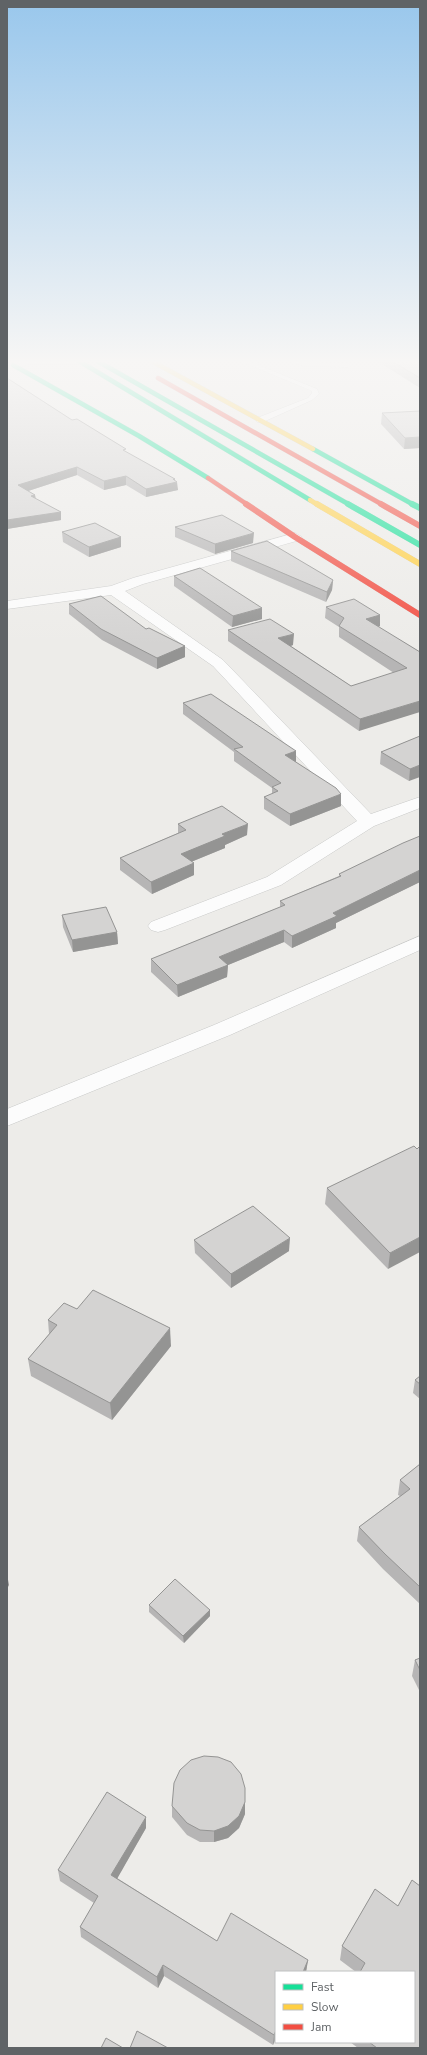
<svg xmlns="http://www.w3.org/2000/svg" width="427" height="2055" font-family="'Nunito Sans',sans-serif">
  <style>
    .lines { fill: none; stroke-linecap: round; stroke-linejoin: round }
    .lane-casing { stroke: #c8c9c8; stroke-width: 1 }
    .street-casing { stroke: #c8c9c8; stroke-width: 1 }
    .fast-far1-casing { stroke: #c7c9c8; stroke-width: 5 }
    .fast-casing { stroke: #c7c9c8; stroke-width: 6 }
    .slow-far1-casing { stroke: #c7c9c8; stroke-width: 5 }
    .slow-casing { stroke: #c7c9c8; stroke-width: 6 }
    .jam-far1-casing { stroke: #c7c9c8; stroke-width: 5 }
    .jam-casing { stroke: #c7c9c8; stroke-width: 6 }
    .lane { fill: #fcfcfc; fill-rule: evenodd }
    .street { fill: #fcfcfc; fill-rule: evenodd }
    .fast-far1 { stroke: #16e098; stroke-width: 4.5 }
    .fast { stroke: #16e098; stroke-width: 6 }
    .slow-far1 { stroke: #ffcf43; stroke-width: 4.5 }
    .slow { stroke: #ffcf43; stroke-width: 6 }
    .jam-far1 { stroke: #f24e42; stroke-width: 4.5 }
    .jam { stroke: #f24e42; stroke-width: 6 }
    .wall { fill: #b6b5b5 }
    .shaded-wall { fill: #949493 }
    .building { fill: #d4d3d2; stroke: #949493 }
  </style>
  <rect width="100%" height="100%" fill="#edece9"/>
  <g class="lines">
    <!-- lane casing -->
    <g class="lane-casing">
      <g id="lane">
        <polygon points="233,358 241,358 317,389 319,394 312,400 263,422 257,422 257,418 308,398 312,393 312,391"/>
        <polygon points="278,358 287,358 304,362 349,363 352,365 349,367 304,366"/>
      </g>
    </g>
    <!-- street casing -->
    <g class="street-casing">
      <g id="street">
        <polygon points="31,358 79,358 84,361 79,364 31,364 7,369 7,363"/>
        <polygon points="295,533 302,537 300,540 143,584 125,591 223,660 371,814 420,797 420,808 374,826 281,885 165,930 158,932 151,930 148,926 151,922 267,877 357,821 213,666 111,595 7,609 7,601 111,586 133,578"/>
        <polygon points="420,936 420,950 230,1035 7,1126 7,1109 214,1025"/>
      </g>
    </g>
    <!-- fast-far1 casing -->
    <g class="fast-far1-casing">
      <g id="fast-far1">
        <polyline points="74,358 310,500"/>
        <polyline points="92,358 350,505"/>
        <polyline points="13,365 139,436 208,478"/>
        <polyline points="313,449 414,505"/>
      </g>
    </g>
    <!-- fast casing -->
    <g class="fast-casing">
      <g id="fast">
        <polyline points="348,504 420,545"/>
        <polyline points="412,504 420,508"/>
      </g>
    </g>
    <!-- slow-far1 casing -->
    <g class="slow-far1-casing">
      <g id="slow-far1">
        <polyline points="146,358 313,449"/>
        <polyline points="310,500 318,505"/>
      </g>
    </g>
    <!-- slow casing -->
    <g class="slow-casing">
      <polyline id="slow" points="317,504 420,564"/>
    </g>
    <!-- jam-far1 casing -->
    <g class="jam-far1-casing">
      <g id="jam-far1">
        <polyline points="158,378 383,505"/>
        <polyline points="208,478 248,505"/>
      </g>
    </g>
    <!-- jam casing -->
    <g class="jam-casing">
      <g id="jam">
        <polyline points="246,504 295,537 420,615"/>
        <polyline points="381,504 420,526"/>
      </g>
    </g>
    <!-- lane -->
    <use href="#lane" class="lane"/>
    <!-- street -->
    <use href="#street" class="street"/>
    <!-- fast-far1 -->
    <use href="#fast-far1" class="fast-far1"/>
    <!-- fast -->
    <use href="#fast" class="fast"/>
    <!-- slow-far1 -->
    <use href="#slow-far1" class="slow-far1"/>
    <!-- slow -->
    <use href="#slow" class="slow"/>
    <!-- jam-far1 -->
    <use href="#jam-far1" class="jam-far1"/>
    <!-- jam -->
    <use href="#jam" class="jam"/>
  </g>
  <!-- wall -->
  <g class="wall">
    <polygon points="296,358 346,358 330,361 319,359 304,360"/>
    <polygon points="374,358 420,358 420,388 374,359"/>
    <polygon points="7,378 72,420 175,481 178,490 146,497 126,485 104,490 77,475 28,491 35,495 36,499 61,512 61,520 7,529"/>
    <polygon points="420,411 420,448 404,449 381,424 382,413"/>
    <polygon points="175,527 253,543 215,554 175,537"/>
    <polygon points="62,532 121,537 121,547 89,557 63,542"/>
    <polygon points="231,551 333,580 332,590 326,602 231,561"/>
    <polygon points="174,576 262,608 262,619 232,627 174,586"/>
    <polygon points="69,604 146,629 185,646 185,657 157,669 102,640 69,614"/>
    <polygon points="326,607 380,615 380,626 378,627 420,652 359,731 228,641 228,630 293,645 291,646 351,686 394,673 339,637 339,627 325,618"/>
    <polygon points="183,703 296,763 341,806 290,826 264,809 264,797 272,794 272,788 234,761 234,752 183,714"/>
    <polygon points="420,736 409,781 380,764 381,752"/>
    <polygon points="178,824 247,835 225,845 225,848 191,862 194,863 194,875 152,894 120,870 120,858 178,833"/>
    <polygon points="420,836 420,882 336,923 336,928 292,948 284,942 228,965 227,977 178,997 151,972 151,959 280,907 280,901 339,876 339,874"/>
    <polygon points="62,915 117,932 118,944 73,952 63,927"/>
    <polygon points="417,1149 388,1269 325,1204 327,1188"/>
    <polygon points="194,1240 289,1251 231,1288 195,1253"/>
    <polygon points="77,1309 171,1346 112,1420 31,1376 28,1359 49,1334 48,1320"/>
    <polygon points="420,1376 420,1399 413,1393 415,1380"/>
    <polygon points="420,1464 420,1604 383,1569 357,1541 359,1527 400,1496 398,1495 400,1480"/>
    <polygon points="149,1605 210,1610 210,1616 184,1643 149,1612"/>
    <polygon points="420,1658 420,1692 412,1676 415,1660"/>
    <polygon points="245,1788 245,1814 239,1828 228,1838 214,1842 200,1842 187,1835 172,1817 172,1806"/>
    <polygon points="146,1828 117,1878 217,1941 308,1960 306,1972 276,1972 276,2038 273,2045 164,1976 158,1988 81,1937 80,1927 94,1903 60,1881 58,1870"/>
    <polygon points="412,1880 420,1886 420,2048 358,2048 350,2042 414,2042 414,1972 356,1972 340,1960 342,1946 375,1889 398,1906"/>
  </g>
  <!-- shaded-wall -->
  <g class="shaded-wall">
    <polygon points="304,358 319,358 319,359 304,360"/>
    <polygon points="331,358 346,358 330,361"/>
    <polygon points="420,437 420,448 404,449 405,438"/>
    <polygon points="77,467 77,475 19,494 18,485"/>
    <polygon points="126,476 126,485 104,490 104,481"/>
    <polygon points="173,479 175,479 175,483 177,482 178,490 146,497 146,489"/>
    <polygon points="35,495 36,503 31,496"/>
    <polygon points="61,512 61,520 7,529 7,520"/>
    <polygon points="254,533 253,543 215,554 215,544"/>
    <polygon points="121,537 121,547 89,557 89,547"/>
    <polygon points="333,580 332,590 326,602 327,592"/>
    <polygon points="262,608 262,619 232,627 233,616"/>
    <polygon points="380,615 380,626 365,631 366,619"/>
    <polygon points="294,634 293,645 278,650 278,638"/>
    <polygon points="185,646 185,657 157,669 157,658"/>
    <polygon points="420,701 420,712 359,731 360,719"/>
    <polygon points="296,751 296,763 285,755"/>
    <polygon points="420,765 420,777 409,781 410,769"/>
    <polygon points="341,794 341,806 290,826 290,814"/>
    <polygon points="248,824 247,835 225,845 225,848 181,866 181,854 222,834"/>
    <polygon points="194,863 194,875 152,894 151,882"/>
    <polygon points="420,870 420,882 336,923 336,928 292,948 292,936 333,913"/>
    <polygon points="284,930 284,942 228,965 227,977 178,997 177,985 219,957"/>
    <polygon points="117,932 118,944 73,952 72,940"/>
    <polygon points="420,1237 420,1252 388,1269 390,1253"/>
    <polygon points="290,1238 289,1251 231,1288 231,1274"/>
    <polygon points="170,1328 171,1346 112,1420 110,1403"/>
    <polygon points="7,1574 9,1585 7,1589"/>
    <polygon points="210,1610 210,1616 184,1643 183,1636"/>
    <polygon points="245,1802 245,1814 239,1828 228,1838 214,1842 214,1831"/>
    <polygon points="146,1817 146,1828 113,1886 111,1875"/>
    <polygon points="308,1960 306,1972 303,1972"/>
    <polygon points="163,1965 164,1976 158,1988 157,1977"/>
    <polygon points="276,2030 276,2038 273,2045 274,2035"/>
  </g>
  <!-- building -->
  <g class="building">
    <polygon points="387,358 420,358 420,378"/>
    <polygon points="7,378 72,420 77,419 126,449 123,450 175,479 173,479 177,482 146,489 126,476 104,481 77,467 18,485 35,495 31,496 61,512 7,520"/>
    <polygon points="420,411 420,437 405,438 382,413"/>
    <polygon points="222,515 254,533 215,544 175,527"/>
    <polygon points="95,523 121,537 89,547 62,532"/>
    <polygon points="267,541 333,580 327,592 231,551"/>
    <polygon points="200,568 262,608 233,616 174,576"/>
    <polygon points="101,596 146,629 149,628 185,646 157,658 101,629 69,604"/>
    <polygon points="354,599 380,615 366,619 420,652 420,701 360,719 228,630 270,619 294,634 278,638 351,686 407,668 339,626 344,618 326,607"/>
    <polygon points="211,694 296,751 285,755 336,788 341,794 290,814 264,797 278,791 272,787 281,783 234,749 243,747 183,703"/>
    <polygon points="420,736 420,765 410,769 381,752"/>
    <polygon points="222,806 248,824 222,834 225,836 181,854 194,863 151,882 120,858 186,830 178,824"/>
    <polygon points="420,836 420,870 333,913 337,916 292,936 284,930 219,957 228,965 177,985 151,959 285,905 280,901 341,876 339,874 403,843"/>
    <polygon points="106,907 117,932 72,940 62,915"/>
    <polygon points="414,1146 417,1149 420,1146 420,1237 390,1253 327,1188"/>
    <polygon points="253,1206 290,1238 231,1274 194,1240"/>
    <polygon points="93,1290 170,1328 110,1403 28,1359 57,1325 48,1320 64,1303 77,1309"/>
    <polygon points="420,1376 420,1384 415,1380"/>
    <polygon points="420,1464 420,1587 385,1554 359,1527 410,1489 400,1480"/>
    <polygon points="175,1579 210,1610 183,1636 149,1605"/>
    <polygon points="420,1658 420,1670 415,1660"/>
    <polygon points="204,1756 218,1757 231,1762 241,1774 245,1788 245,1802 239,1816 228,1826 214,1831 200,1830 187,1823 172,1806 174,1783 180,1770 191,1760"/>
    <polygon points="107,1792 146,1817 111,1875 217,1941 231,1913 308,1960 303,1972 276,1972 276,2030 274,2035 163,1965 157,1977 80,1927 98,1896 58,1870"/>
    <polygon points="412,1880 420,1886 420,2048 377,2048 369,2042 414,2042 414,1972 360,1972 365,1963 342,1946 375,1889 398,1906"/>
    <polygon points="137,2031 168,2048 130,2048"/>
    <polygon points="106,2038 123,2048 101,2048"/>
  </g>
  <!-- sky -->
  <linearGradient id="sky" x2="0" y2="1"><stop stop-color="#99c7ec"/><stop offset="0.56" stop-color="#f7f6f5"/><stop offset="1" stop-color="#f7f6f5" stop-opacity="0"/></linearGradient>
  <rect width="427" height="645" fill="url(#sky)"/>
  <!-- border -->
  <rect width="427" height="2055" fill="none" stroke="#5f6366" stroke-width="16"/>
  <!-- legend -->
  <rect x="275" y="1971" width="140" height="72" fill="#ffffff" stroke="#bfc1c2"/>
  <rect x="283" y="1984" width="20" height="6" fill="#16e098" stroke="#bfc1c2"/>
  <text x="311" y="1991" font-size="12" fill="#5f6366">Fast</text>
  <rect x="283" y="2004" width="20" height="6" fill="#ffcf43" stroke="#bfc1c2"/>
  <text x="311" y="2011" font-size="12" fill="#5f6366">Slow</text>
  <rect x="283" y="2024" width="20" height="6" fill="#f24e42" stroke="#bfc1c2"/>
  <text x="311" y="2031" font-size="12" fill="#5f6366">Jam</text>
</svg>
